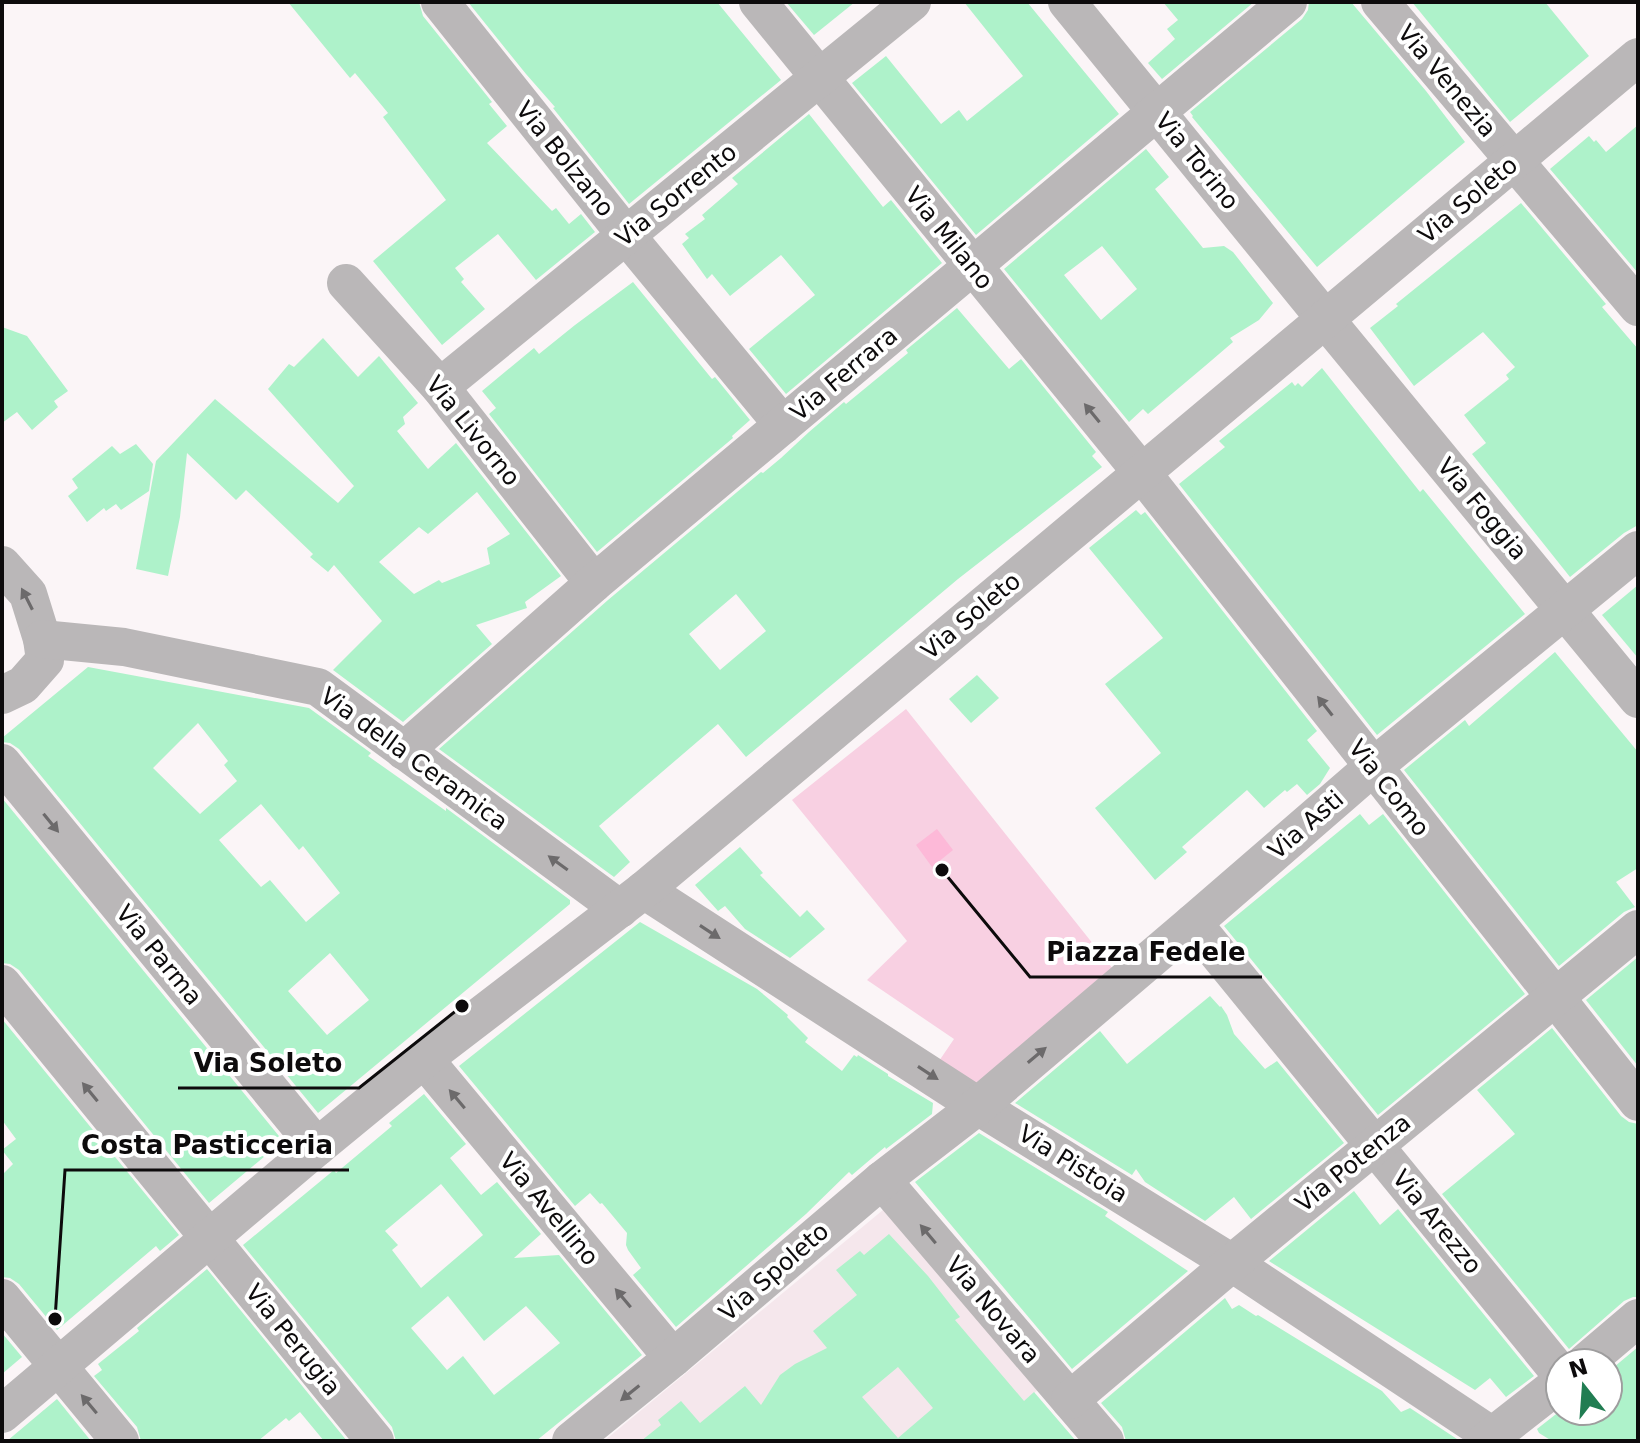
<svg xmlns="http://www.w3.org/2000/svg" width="1640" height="1443" font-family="'DejaVu Sans',sans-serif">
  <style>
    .built { fill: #f5e7ec }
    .green { fill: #f8d0e2 }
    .water { fill: #fdb9d8 }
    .building { fill: #aef2ca; fill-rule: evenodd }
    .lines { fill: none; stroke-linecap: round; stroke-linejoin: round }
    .minor { stroke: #bab7b8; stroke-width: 38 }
    .oneway { fill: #6c6a6b }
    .labels { text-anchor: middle; stroke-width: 8; stroke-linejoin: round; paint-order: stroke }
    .street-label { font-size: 24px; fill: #0d0b0c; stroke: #fff }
    .leader { fill: none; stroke: #0d0b0c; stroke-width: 3 }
    .callout-dot { fill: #0d0b0c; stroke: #fff; stroke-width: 3 }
    .callout-label { font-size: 26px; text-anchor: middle; font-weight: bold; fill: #0d0b0c; stroke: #fff; stroke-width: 8; stroke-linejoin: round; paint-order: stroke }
  </style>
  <rect width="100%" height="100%" fill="#fbf5f7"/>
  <!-- built -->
  <polygon class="built" points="889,1205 1039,1389 1020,1405 1002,1441 604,1441"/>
  <!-- green -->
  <polygon class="green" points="906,709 1113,969 975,1085 939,1061 954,1039 867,980 907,941 792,800"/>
  <!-- water -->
  <polygon class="water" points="937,829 953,850 932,867 916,845"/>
  <!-- building -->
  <g class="building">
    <polygon points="288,2 419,2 423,16 492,102 489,104 507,126 487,143 552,211 556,208 569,224 581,214 595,232 536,280 498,234 455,268 464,279 461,282 485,309 442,345 373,261 446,200 383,117 388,113 355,73 350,78"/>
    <polygon points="468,2 717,2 781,80 629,204 553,108 555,107 526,74"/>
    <polygon points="786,2 855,2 814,35"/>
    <polygon points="964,2 1027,2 1119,114 976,235 852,83 886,56 941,124 959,110 967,121 1023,76"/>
    <polygon points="1163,2 1254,2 1162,79 1148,63 1175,39 1167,29 1178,20"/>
    <polygon points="1309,2 1351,2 1426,91 1465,142 1317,267 1192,117 1193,116 1190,112 1302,19 1308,10"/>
    <polygon points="1412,2 1545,2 1589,56 1510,122"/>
    <polygon points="809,114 883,207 891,200 942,263 786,394 749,349 815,295 781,255 730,296 712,274 707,279 682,244 689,238 685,234 705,219 702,215 738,184 732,178"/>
    <polygon points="1638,125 1638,273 1550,169 1589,136 1594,142 1596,140 1606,152"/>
    <path d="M1146,149L1169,177L1155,189L1203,248L1224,246L1233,252L1273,303L1259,320L1230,338L1233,342L1205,366L1148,414L1143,409L1129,422L1004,269ZM1102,246L1137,289L1101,320L1064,275Z"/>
    <polygon points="1521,203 1606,304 1602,307 1638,349 1638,525 1624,533 1570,577 1472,454 1486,443 1464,415 1509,379 1506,375 1515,367 1483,332 1414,386 1370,328 1398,306 1396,304"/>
    <polygon points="633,282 712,379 715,377 750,420 732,436 733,438 597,552 489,414 496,408 482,391 534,348 539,354 575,325"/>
    <path d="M957,308L1009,369L1021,359L1096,452L1092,456L1102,467L958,579L746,757L718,724L599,826L630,862L614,877L439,749L608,600L761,472L763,473L781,458L809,432L844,402L846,404L908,353L906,350ZM736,594L766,631L720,670L689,634Z"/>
    <polygon points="2,327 27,336 68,391 54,401 58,407 32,430 17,412 2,423"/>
    <path d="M323,338L358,377L379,356L418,403L403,417L405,424L397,431L428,469L456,443L561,576L525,602L527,608L476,625L492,644L403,722L333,670L382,621L334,565L328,572L310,557L313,554L246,490L236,500L187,453L180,517L168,576L136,569L156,461L215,399L338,503L354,486L268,389L289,364L294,367ZM477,492L510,534L487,548L490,564L442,583L439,580L414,594L379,562L419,527L428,534Z"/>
    <polygon points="1322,368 1420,492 1423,489 1525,614 1377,735 1179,484 1225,447 1219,441 1292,382 1295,386 1298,383 1302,387"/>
    <polygon points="136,444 153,464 149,491 121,510 116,504 106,511 104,508 87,522 68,496 78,488 72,479 112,446 120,454"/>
    <polygon points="1136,510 1141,515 1145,512 1317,731 1307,740 1330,768 1320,784 1307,795 1297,784 1287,792 1285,790 1264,808 1247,790 1182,847 1187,852 1155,880 1095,808 1161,753 1105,684 1163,638 1089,548"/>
    <polygon points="1638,585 1638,658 1602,615"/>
    <polygon points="1555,652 1638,752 1638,868 1616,882 1635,907 1624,912 1559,966 1404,770 1465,720 1469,726"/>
    <path d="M88,667L309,708L371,753L368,756L446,811V808L570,900V904L318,1113L19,749L10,743L2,742V738ZM198,723L228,761L224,765L237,781L200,814L153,768ZM261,804L299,850L303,846L340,893L306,922L270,880L261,887L219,840ZM330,953L369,1000L327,1035L288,991Z"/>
    <polygon points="977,675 999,698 971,723 949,699"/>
    <polygon points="2,798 283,1141 209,1203 19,970 10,964 2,963"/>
    <polygon points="1360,814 1369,825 1383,814 1525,994 1378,1115 1224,926"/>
    <polygon points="740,847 763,873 760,875 800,917 807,910 825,929 790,958 745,929 725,906 718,911 695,885"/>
    <polygon points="640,922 757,989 788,1015 787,1017 808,1038 805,1042 842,1071 854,1055 857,1057 858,1055 888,1074 888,1076 933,1103 932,1114 886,1149 885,1147 852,1175 849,1172 806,1214 676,1327 633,1275 641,1268 628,1250 626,1245 627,1233 602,1203 600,1204 590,1193 575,1206 459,1066"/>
    <polygon points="1638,957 1638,1066 1586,1000"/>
    <polygon points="1210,996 1220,1007 1221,1006 1227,1015 1234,1034 1265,1069 1277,1061 1344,1143 1251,1219 1234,1197 1205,1221 1145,1182 1136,1169 1132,1175 1015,1103 1100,1031 1127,1064"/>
    <polygon points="2,1019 179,1235 160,1251 156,1246 57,1330 19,1284 10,1278 2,1277 2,1175 13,1164 2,1150 16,1139 2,1120"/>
    <polygon points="1552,1028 1621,1116 1629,1122 1638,1124 1638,1297 1633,1297 1624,1301 1569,1349 1442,1194 1515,1134 1477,1090"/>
    <path d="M424,1094L466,1144L450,1158L481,1195L497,1182L541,1234L514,1258L559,1255L642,1355L536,1441H396L392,1427L243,1245L334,1170L336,1173L392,1126L389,1123ZM441,1184L483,1235L421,1288L392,1250L398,1245L385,1231ZM448,1296L484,1341L526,1306L560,1343L494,1395L463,1356L447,1370L411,1328Z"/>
    <polygon points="979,1133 1108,1212 1105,1216 1188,1271 1072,1369 915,1182"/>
    <polygon points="1354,1191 1380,1225 1398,1209 1534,1376 1506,1397 1490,1378 1475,1390 1269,1261"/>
    <path d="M889,1234L928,1276L960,1317L955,1320L1024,1401L1034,1392L1076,1441H641L661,1425L658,1420L681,1401L700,1423L745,1386L761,1405L780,1375L795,1364L827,1348L813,1331L857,1295L836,1270L860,1251L864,1255ZM898,1367L933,1408L898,1438L862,1397Z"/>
    <polygon points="207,1269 347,1441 324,1441 300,1412 289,1421 286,1418 258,1441 141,1441 137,1427 94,1376 102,1370 98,1364 139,1331 137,1328"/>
    <polygon points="1225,1298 1232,1309 1239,1305 1256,1316 1258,1315 1382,1391 1401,1412 1410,1408 1460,1441 1126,1441 1122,1427 1101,1403"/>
    <polygon points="2,1333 22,1357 2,1374"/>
    <polygon points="1638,1347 1638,1441 1552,1441 1539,1433 1537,1429 1560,1411 1608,1411 1608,1372"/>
    <polygon points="57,1399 91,1441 7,1441"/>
  </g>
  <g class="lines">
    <!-- minor -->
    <g class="minor">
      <polyline points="440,2 626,235 783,425"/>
      <polyline points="758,2 1142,473 1638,1102"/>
      <polyline points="1067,2 1326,320 1638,699"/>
      <polyline points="1380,2 1638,307"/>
      <polyline points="346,283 440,387 594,583"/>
      <polyline points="440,387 912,2"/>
      <polyline points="2,565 28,594 42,639 45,660 23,685 2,695"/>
      <polyline points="42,639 124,647 318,687 620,909"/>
      <polyline points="404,751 594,583 1288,2"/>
      <polyline points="2,763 317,1147"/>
      <polyline points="644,890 978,1106 1232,1263 1500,1441"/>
      <polyline points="1193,923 1560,1373"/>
      <polyline points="2,984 375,1441"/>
      <polyline points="424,1059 673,1358"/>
      <polyline points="882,1180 1105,1441"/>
      <polyline points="2,1298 120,1441"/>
      <polyline points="1585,1363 1638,1318"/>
      <polyline points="1070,1400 1232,1263 1638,929"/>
      <polyline points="2,1414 317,1147 424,1059 644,890 1638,57"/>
      <polyline points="571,1441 673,1358 882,1180 978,1106 1193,923 1373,767 1638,550"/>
      <polyline points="1486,1441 1560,1383"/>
    </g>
  </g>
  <!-- one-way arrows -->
  <defs><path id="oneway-solid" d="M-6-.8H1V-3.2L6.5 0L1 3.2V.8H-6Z" transform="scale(2)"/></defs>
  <g class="oneway">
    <use href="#oneway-solid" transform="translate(1092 413) rotate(-129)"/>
    <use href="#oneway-solid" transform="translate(27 599) rotate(-117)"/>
    <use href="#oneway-solid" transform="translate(1325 706) rotate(-128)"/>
    <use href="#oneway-solid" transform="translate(51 823) rotate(51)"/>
    <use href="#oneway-solid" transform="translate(558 863) rotate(-144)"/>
    <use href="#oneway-solid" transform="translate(710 932) rotate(33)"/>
    <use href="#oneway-solid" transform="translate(1037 1055) rotate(-40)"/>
    <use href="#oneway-solid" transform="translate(928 1073) rotate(33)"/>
    <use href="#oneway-solid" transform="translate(90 1092) rotate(-129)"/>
    <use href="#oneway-solid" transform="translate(457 1099) rotate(-130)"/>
    <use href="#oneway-solid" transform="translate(928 1234) rotate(-130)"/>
    <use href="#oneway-solid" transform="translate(623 1298) rotate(-130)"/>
    <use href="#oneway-solid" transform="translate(630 1393) rotate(141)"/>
    <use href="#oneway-solid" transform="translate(89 1404) rotate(-130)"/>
  </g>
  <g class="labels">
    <!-- street labels -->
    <g class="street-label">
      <text transform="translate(1447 81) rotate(50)" y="8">Via Venezia</text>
      <text transform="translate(565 159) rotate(51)" y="8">Via Bolzano</text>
      <text transform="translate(1197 161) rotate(51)" y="8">Via Torino</text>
      <text transform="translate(676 195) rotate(-39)" y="8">Via Sorrento</text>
      <text transform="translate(1468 200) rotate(-40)" y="8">Via Soleto</text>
      <text transform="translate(949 238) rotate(51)" y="8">Via Milano</text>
      <text transform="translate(844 374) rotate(-40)" y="8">Via Ferrara</text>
      <text transform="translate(473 431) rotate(51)" y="8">Via Livorno</text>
      <text transform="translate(1482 509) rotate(50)" y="8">Via Foggia</text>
      <text transform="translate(971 616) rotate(-40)" y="8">Via Soleto</text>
      <text transform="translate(414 759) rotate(36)" y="8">Via della Ceramica</text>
      <text transform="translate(1389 788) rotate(52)" y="8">Via Como</text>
      <text transform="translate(1306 825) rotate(-41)" y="8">Via Asti</text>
      <text transform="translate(159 955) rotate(51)" y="8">Via Parma</text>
      <text transform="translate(1353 1163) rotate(-39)" y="8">Via Potenza</text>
      <text transform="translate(1073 1164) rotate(32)" y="8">Via Pistoia</text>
      <text transform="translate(549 1209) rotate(50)" y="8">Via Avellino</text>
      <text transform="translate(1437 1222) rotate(51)" y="8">Via Arezzo</text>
      <text transform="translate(774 1272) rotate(-41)" y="8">Via Spoleto</text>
      <text transform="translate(993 1310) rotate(50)" y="8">Via Novara</text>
      <text transform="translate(293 1340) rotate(51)" y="8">Via Perugia</text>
    </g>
  </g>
  <!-- callouts -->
  <path class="leader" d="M942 870L1030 977H1262M462 1006L359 1088H178M55 1319L65 1170H349"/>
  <g class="callout-dot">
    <circle cx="942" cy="870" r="8"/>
    <circle cx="462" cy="1006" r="8"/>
    <circle cx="55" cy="1319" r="8"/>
  </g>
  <g class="callout-label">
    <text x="1146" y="961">Piazza Fedele</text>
    <text x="268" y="1072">Via Soleto</text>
    <text x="207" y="1154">Costa Pasticceria</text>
  </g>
  <!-- border -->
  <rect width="1640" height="1443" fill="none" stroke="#0d0b0c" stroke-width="8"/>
  <!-- north arrow -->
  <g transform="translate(1584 1387) rotate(343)"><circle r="38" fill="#ffffff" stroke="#9e9d9e" stroke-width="2"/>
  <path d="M0-6L14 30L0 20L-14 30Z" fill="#217d52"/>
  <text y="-12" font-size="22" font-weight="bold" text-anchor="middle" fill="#0d0b0c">N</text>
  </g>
</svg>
